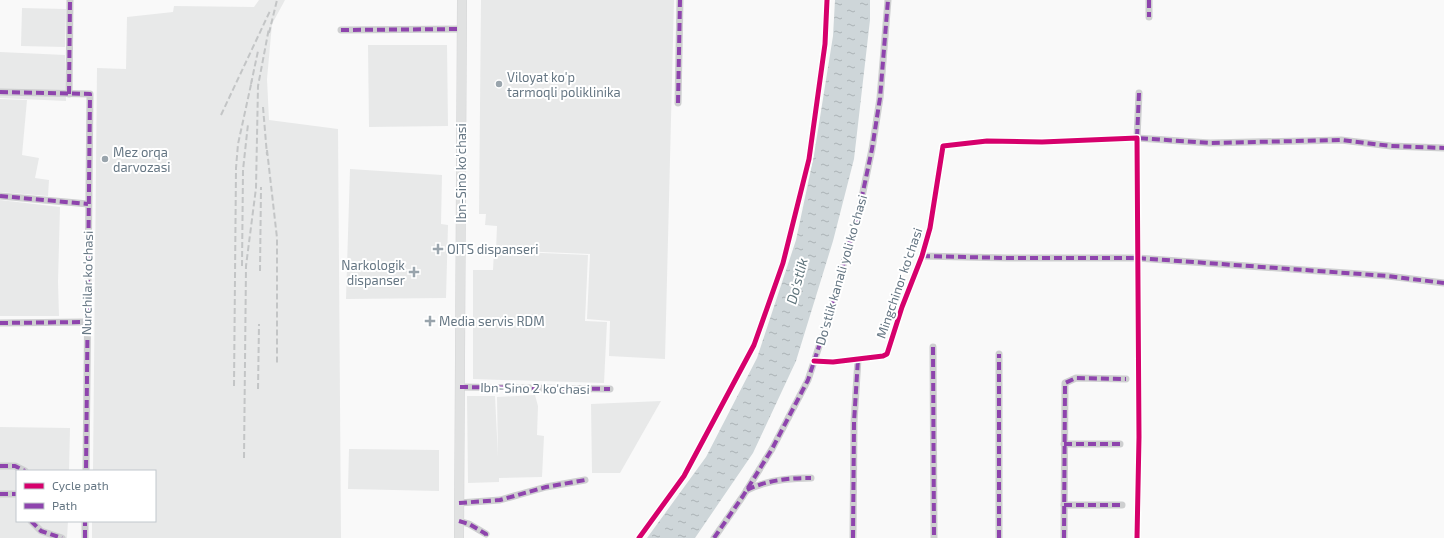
<svg xmlns="http://www.w3.org/2000/svg" width="1444" height="538" font-family="'Exo 2',sans-serif">
  <style>
    .built { fill: #e8e9e9 }
    .water { fill: url(#water-ripples) }
    .lines { fill: none; stroke-linecap: round; stroke-linejoin: round }
    .secondary-casing { stroke: #d5d6d7; stroke-width: 10 }
    .street { stroke: #cecfd0; stroke-width: 7 }
    .secondary { stroke: #e1e2e2; stroke-width: 9 }
    .rail { stroke: #c3c5c6; stroke-width: 2; stroke-dasharray: 6 3; stroke-linecap: butt }
    .quiet { stroke: #8e44ad; stroke-width: 4; stroke-dasharray: 8 4; stroke-linecap: butt }
    .cycleway-casing { stroke: #fff; stroke-width: 8 }
    .cycleway { stroke: #d6006c; stroke-width: 5 }
    .poi-dot { fill: #99a4ac; stroke: #fff; stroke-width: 1.5 }
    .labels { text-anchor: middle; stroke-width: 4; stroke-linejoin: round; paint-order: stroke }
    .poi-label { font-size: 13px; fill: #657683; stroke: #fff; text-anchor: start }
    .street-label { font-size: 13px; fill: #657683; stroke: #fff }
    .water-label { font-size: 14px; font-style: italic; fill: #60757c; stroke: #fff }
  </style>
  <defs>
    <pattern id="water-ripples" width="26" height="14" patternUnits="userSpaceOnUse"><rect width="26" height="14" fill="#ced6d9"/><path d="M2 4q2-2 4 0t4 0M15 11q2-2 4 0t4 0" fill="none" stroke="#abb2b5"/></pattern>
  </defs>
  <rect width="100%" height="100%" fill="#f9f9f9"/>
  <!-- built -->
  <g class="built">
    <polygon points="259,0 285,0 272,24 267,79 269,120 338,129 341,538 92,538 92,521 155,521 155,471 93,471 97,68 126,69 127,17 173,12 174,6 254,7"/>
    <polygon points="481,0 674,0 665,359 609,356 610,321 587,319 590,254 496,250 497,226 485,225 486,214 479,214"/>
    <polygon points="22,8 66,9 65,47 21,46"/>
    <polygon points="368,45 447,45 448,126 369,127"/>
    <polygon points="0,52 65,55 66,101 0,98"/>
    <polygon points="0,99 27,100 22,155 39,158 35,178 49,180 48,196 0,192"/>
    <polygon points="350,169 442,175 441,224 448,225 446,298 346,299"/>
    <polygon points="0,200 60,207 58,282 59,316 0,316"/>
    <polygon points="494,251 588,255 585,321 607,322 604,383 473,379 473,270 493,270"/>
    <polygon points="535,395 538,406 537,435 544,436 542,477 499,478 499,482 468,483 467,396 495,396 498,457 497,397"/>
    <polygon points="661,401 620,473 592,473 591,404"/>
    <polygon points="0,427 70,428 69,471 17,471 17,521 68,521 67,538 0,538"/>
    <polygon points="349,449 439,450 439,491 348,489"/>
  </g>
  <!-- water -->
  <polygon class="water" points="835,0 870,0 870,20 854,159 833,241 796,361 753,453 695,538 647,538 706,457 757,358 796,240 814,155 833,36"/>
  <g class="lines">
    <!-- secondary casing -->
    <g class="secondary-casing">
      <polyline id="secondary" points="459,538 462,0"/>
    </g>
    <!-- street -->
    <g class="street">
      <polyline points="1149,0 1149,17"/>
      <polyline points="341,30 461,29"/>
      <polyline points="0,92 90,94 86,471"/>
      <polyline points="1139,93 1137,138 1210,143 1341,140 1391,146 1444,148"/>
      <polyline points="69,94 70,0"/>
      <polyline points="678,103 680,0"/>
      <polyline points="0,196 88,204"/>
      <polyline points="922,256 1007,258 1137,258 1388,276 1444,283"/>
      <polyline points="0,323 86,322"/>
      <polyline points="933,347 934,538"/>
      <polyline points="814,361 833,362 883,356 887,354 902,307 922,256 930,228 943,146 987,141 1042,142 1137,138 1139,437 1137,538"/>
      <polyline points="460,387 610,389"/>
      <polyline points="1064,444 1120,444"/>
      <polyline points="0,466 15,466 25,471"/>
      <path d="M747,490C767,480 789,478 811,478"/>
      <polyline points="0,494 17,494"/>
      <polyline points="459,503 500,500 546,487 585,480"/>
      <polyline points="1064,505 1122,505"/>
      <polyline points="31,521 41,531 62,538"/>
      <polyline points="459,521 469,524 486,534"/>
      <polyline points="85,538 85,521"/>
      <polyline points="639,538 684,476 754,345 783,263 809,159 825,44 827,0"/>
      <polyline points="714,538 743,496 772,449 808,380 826,325 860,206 872,149 880,98 888,0"/>
      <polyline points="853,538 854,422 858,359"/>
      <polyline points="999,538 999,354"/>
      <polyline points="1064,538 1065,383 1076,378 1126,379"/>
    </g>
    <!-- secondary -->
    <use href="#secondary" class="secondary"/>
    <!-- rail -->
    <g class="rail">
      <polyline points="269,33 277,0"/>
      <polyline points="251,84 258,51"/>
      <polyline points="263,107 267,155"/>
      <polyline points="221,115 270,11"/>
      <polyline points="267,150 277,238 277,363"/>
      <polyline points="242,266 243,170 248,124"/>
      <polyline points="260,271 261,187"/>
      <polyline points="234,386 236,168 238,144 252,80"/>
      <polyline points="258,389 259,324"/>
      <polyline points="244,458 246,266 256,188 258,86 269,28"/>
    </g>
    <!-- quiet -->
    <g class="quiet">
      <polyline points="1149,0 1149,17"/>
      <polyline points="341,30 461,29"/>
      <polyline points="0,92 90,94 86,471"/>
      <polyline points="1139,93 1137,138 1210,143 1341,140 1391,146 1444,148"/>
      <polyline points="69,94 70,0"/>
      <polyline points="678,103 680,0"/>
      <polyline points="0,196 88,204"/>
      <polyline points="922,256 1007,258 1137,258 1388,276 1444,283"/>
      <polyline points="0,323 86,322"/>
      <polyline points="933,347 934,538"/>
      <polyline points="460,387 610,389"/>
      <polyline points="1064,444 1120,444"/>
      <polyline points="0,466 15,466 25,471"/>
      <path d="M747,490C767,480 789,478 811,478"/>
      <polyline points="0,494 17,494"/>
      <polyline points="459,503 500,500 546,487 585,480"/>
      <polyline points="1064,505 1122,505"/>
      <polyline points="31,521 41,531 62,538"/>
      <polyline points="459,521 469,524 486,534 486,538"/>
      <polyline points="85,538 85,521"/>
      <polyline points="714,538 743,496 772,449 808,380 826,325 860,206 872,149 880,98 888,0"/>
      <polyline points="853,538 854,422 858,359"/>
      <polyline points="999,538 999,354"/>
      <polyline points="1064,538 1065,383 1076,378 1126,379"/>
    </g>
    <!-- cycleway casing -->
    <g class="cycleway-casing">
      <g id="cycleway">
        <polyline points="814,361 833,362 883,356 887,354 902,307 922,256 930,228 943,146 987,141 1042,142 1137,138 1139,437 1137,538"/>
        <polyline points="639,538 684,476 754,345 783,263 809,159 825,44 827,0"/>
      </g>
    </g>
    <!-- cycleway -->
    <use href="#cycleway" class="cycleway"/>
  </g>
  <!-- markers -->
  <g class="poi-dot">
    <circle cx="499" cy="84" r="4"/>
    <circle cx="105" cy="159" r="4"/>
    <path d="M436 243h4v4h4v4h-4v4h-4v-4h-4v-4h4z"/>
    <path d="M412 266h4v4h4v4h-4v4h-4v-4h-4v-4h4z"/>
    <path d="M428 315h4v4h4v4h-4v4h-4v-4h-4v-4h4z"/>
  </g>
  <g class="labels">
    <!-- poi labels -->
    <g class="poi-label">
      <text x="507" y="82">Viloyat ko'p<tspan x="507" dy="15">tarmoqli poliklinika</tspan></text>
      <text x="113" y="157">Mez orqa<tspan x="113" dy="15">darvozasi</tspan></text>
      <text x="447" y="254">OITS dispanseri</text>
      <text x="405" y="270" text-anchor="end">Narkologik<tspan x="405" dy="15">dispanser</tspan></text>
      <text x="439" y="326">Media servis RDM</text>
    </g>
    <!-- street labels -->
    <g class="street-label">
      <text transform="translate(461 173) rotate(-90)" y="5">Ibn-Sino ko'chasi</text>
      <text transform="translate(841 270) rotate(-74)" y="5">Do'stlik kanali yoli ko'chasi</text>
      <text transform="translate(87 283) rotate(-89)" y="5">Nurchilar ko'chasi</text>
      <text transform="translate(899 283) rotate(-71)" y="5">Mingchinor ko'chasi</text>
      <text transform="translate(535 388) rotate(1)" y="5">Ibn-Sino 2 ko'chasi</text>
    </g>
    <!-- water labels -->
    <g class="water-label">
      <text transform="translate(797 281) rotate(-75)" y="5">Do'stlik</text>
    </g>
  </g>
  <!-- legend -->
  <rect x="16" y="470" width="140" height="52" fill="#ffffff" stroke="#c1c8cd"/>
  <rect x="24" y="483" width="20" height="6" fill="#d6006c" stroke="#c1c8cd"/>
  <text x="52" y="490" font-size="12" fill="#657683">Cycle path</text>
  <rect x="24" y="503" width="20" height="6" fill="#8e44ad" stroke="#c1c8cd"/>
  <text x="52" y="510" font-size="12" fill="#657683">Path</text>
</svg>
